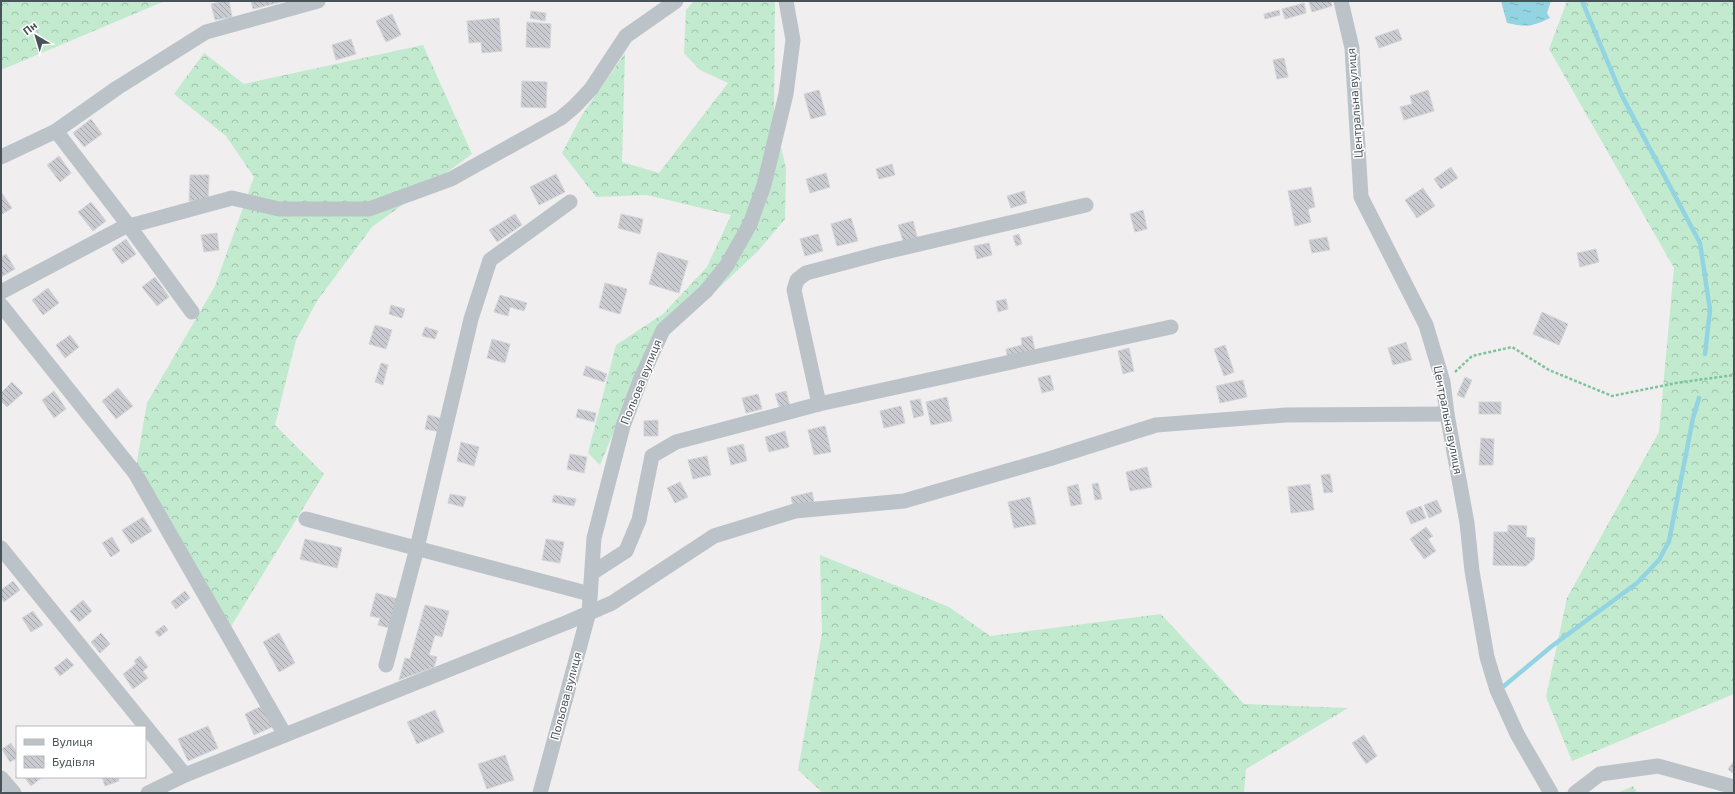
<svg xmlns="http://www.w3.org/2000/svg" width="1735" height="794" font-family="'Exo 2',sans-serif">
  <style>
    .forest { fill: url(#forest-crowns) }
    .water { fill: url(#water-ripples) }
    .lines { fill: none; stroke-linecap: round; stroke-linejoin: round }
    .stream { stroke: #93d4e2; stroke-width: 4.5 }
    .building { fill: url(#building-back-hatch); stroke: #d3d5d9 }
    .path { stroke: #7dc49e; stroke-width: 2.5; stroke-dasharray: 3 2; stroke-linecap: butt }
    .street { stroke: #bbc3c9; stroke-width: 15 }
    .labels { text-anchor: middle; stroke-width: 3; stroke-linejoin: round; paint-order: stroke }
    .street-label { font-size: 12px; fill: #485259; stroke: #fff }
  </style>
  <defs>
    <pattern id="forest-crowns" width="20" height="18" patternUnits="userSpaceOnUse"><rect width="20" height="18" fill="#c1eacf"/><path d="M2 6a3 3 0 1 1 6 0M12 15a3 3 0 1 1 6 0" fill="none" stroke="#9fc0ab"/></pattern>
    <pattern id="water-ripples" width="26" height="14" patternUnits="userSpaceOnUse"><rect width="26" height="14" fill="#93d4e2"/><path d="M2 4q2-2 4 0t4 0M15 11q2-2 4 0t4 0" fill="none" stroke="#7aafba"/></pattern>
    <pattern id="building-back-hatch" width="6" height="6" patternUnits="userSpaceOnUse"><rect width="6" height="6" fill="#c9cbd0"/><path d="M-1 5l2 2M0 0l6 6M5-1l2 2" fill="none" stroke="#a5a7ac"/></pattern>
  </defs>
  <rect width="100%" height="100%" fill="#f0eeee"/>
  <!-- forest -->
  <g class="forest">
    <polygon points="1,1 165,1 1,70"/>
    <polygon points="694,1 775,1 774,118 786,168 785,219 758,251 689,316 647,352 600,465 588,453 616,345 663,314 707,267 731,215 647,195 596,197 562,153 582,115 625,53 622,162 659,173 728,83 700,70 684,53 686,10"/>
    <polygon points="1567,1 1734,1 1734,694 1572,761 1546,697 1567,598 1659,432 1674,268 1549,49"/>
    <polygon points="423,45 472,154 372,227 317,301 296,340 275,425 324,474 227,633 135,473 147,403 215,286 254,177 226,136 174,94 204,53 244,84"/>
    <polygon points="820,555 949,607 990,636 1161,614 1244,704 1348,708 1246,769 1244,793 823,793 798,770 822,633"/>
    <polygon points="1633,786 1637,793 1617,793"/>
  </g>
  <!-- water -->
  <path class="water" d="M1501,1H1551L1547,13L1550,18C1532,27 1526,27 1507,23Z"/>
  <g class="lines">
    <!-- stream -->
    <g class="stream">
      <polyline points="1582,1 1622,96 1700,243 1710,310 1705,354"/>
      <polyline points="1504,686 1552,646 1637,583 1659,560 1669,541 1693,418 1699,398"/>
    </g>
  </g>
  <!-- building -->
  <g class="building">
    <polygon points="223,1 229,1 232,17 215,20 211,4"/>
    <polygon points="251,1 285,1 253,9"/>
    <polygon points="1313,1 1331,1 1332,6 1312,12 1309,2"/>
    <polygon points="1304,3 1306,13 1285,19 1282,9"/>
    <polygon points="1279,10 1280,15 1265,19 1264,14"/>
    <polygon points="531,11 546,13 545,21 530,18"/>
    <polygon points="392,14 401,35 386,42 376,21"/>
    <polygon points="499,18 502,51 482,53 481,42 469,43 467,21"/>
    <polygon points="527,22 551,24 550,48 526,47"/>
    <polygon points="1398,29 1402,40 1379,48 1375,37"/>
    <polygon points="351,39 356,54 336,60 332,45"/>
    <polygon points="1284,58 1288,77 1277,79 1273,60"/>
    <polygon points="522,81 547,82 546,108 521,107"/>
    <polygon points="819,90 826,115 811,119 804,94"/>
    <polygon points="1428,90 1434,111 1404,120 1400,107 1412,104 1410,96"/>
    <polygon points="91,119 102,134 84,147 73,133"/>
    <polygon points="59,156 71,173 60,182 47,165"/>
    <polygon points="892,164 895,175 879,179 876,169"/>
    <polygon points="1451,167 1458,178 1441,189 1434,179"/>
    <polygon points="826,173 830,187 810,193 806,179"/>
    <polygon points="556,174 565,192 539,205 530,187"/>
    <polygon points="190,175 209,175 208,201 189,201"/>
    <polygon points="1311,187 1315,207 1308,209 1311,222 1295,226 1288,191"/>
    <polygon points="1423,188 1435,206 1417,218 1405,200"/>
    <polygon points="1024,191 1027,203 1011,208 1007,196"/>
    <polygon points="1,192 12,208 2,214 1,213"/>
    <polygon points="91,202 106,221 93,231 78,212"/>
    <polygon points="1143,210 1147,229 1135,232 1130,214"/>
    <polygon points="515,214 522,225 497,242 489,230"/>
    <polygon points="621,214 643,219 640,234 618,228"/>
    <polygon points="851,218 858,241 837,246 831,224"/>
    <polygon points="913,221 918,240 904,244 898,225"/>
    <polygon points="217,233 219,250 204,252 201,235"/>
    <polygon points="818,234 823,251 805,256 800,239"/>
    <polygon points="1019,234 1022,244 1016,246 1013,236"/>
    <polygon points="1327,237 1330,250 1312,253 1309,240"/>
    <polygon points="126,239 136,254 122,264 112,249"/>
    <polygon points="989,243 992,255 977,259 974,246"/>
    <polygon points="1596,249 1599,262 1580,267 1577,253"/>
    <polygon points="658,252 688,261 679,293 649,284"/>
    <polygon points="6,254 15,269 1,277 1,257"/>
    <polygon points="155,277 169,297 157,306 142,287"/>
    <polygon points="605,283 627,289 620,314 599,308"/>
    <polygon points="48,288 59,303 43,315 32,300"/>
    <polygon points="500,295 527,303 524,311 510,307 508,316 494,312"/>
    <polygon points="1006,299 1008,309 998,312 996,301"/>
    <polygon points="391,305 405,309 402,318 389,314"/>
    <polygon points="1542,312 1568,324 1559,345 1533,334"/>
    <polygon points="375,325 392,330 386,349 369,344"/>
    <polygon points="425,327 438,331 435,339 422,336"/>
    <polygon points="70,335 79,347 65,358 56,345"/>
    <polygon points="1032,336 1035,351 1008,360 1006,349 1022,345 1021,338"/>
    <polygon points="492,339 510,344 505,363 487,358"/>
    <polygon points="1406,342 1412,360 1393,365 1388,348"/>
    <polygon points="1225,345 1234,372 1224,376 1214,349"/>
    <polygon points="1129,348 1134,371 1123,374 1118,351"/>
    <polygon points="381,363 388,365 383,385 375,382"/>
    <polygon points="586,366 607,374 604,382 583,375"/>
    <polygon points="1050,375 1054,390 1042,393 1038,378"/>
    <polygon points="1465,377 1472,380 1464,398 1457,395"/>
    <polygon points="1243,380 1247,397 1220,403 1216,386"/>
    <polygon points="12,382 23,393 7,407 1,401 1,393"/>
    <polygon points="118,388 133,406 116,419 102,401"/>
    <polygon points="54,391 66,409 54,418 42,400"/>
    <polygon points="786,391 790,406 780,409 775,394"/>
    <polygon points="758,394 762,409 746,413 742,398"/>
    <polygon points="947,397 952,421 931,425 926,402"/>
    <polygon points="920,399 924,415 914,418 910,401"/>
    <rect x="1479" y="402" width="22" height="12"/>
    <polygon points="901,406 905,423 884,428 880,411"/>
    <polygon points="578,409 596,413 594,422 576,417"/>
    <polygon points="428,415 444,419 441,432 425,429"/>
    <polygon points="658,420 658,436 644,436 644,421"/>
    <polygon points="825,426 831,452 814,455 808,430"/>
    <polygon points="785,431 789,447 769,452 765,437"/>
    <polygon points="1481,438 1494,439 1493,465 1479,465"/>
    <polygon points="461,442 479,447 474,466 457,461"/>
    <polygon points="743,444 747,461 731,465 727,448"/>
    <polygon points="570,454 587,457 584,473 567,469"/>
    <polygon points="707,456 711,475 693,479 688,460"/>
    <polygon points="1147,467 1152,487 1130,491 1126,472"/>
    <polygon points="1330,474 1333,492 1324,493 1321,475"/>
    <polygon points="680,482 688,497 675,503 667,488"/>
    <polygon points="1098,483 1102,499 1095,500 1092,484"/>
    <polygon points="1078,484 1082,504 1071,506 1067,487"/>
    <polygon points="1310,484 1314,510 1291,513 1288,487"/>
    <polygon points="812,492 814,502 793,507 791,497"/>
    <polygon points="450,494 466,497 463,507 448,503"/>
    <polygon points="554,495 576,499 574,506 552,502"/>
    <polygon points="1030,497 1036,524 1014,528 1008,502"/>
    <polygon points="1437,500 1442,512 1429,518 1424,505"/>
    <polygon points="1421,506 1426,518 1411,524 1406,512"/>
    <polygon points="143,517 152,531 131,544 122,530"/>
    <polygon points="1508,525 1527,526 1526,537 1535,538 1534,559 1526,566 1493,565 1494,532 1508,532"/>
    <polygon points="1426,527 1433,536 1428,539 1436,551 1424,559 1410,539"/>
    <polygon points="112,537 120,551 111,557 102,543"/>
    <polygon points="305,539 342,548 337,568 300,559"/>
    <polygon points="546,539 564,542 560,563 542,560"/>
    <polygon points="13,581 20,590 4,602 1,598 1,590"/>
    <polygon points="185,591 190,598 176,609 171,602"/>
    <polygon points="376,593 401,600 393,629 378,625 380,618 370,616"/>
    <polygon points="83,600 92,611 79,622 70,611"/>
    <polygon points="425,605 449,611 442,637 435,635 429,655 437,657 434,667 399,680 405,658 410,659"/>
    <polygon points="33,611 43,625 31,632 22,618"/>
    <polygon points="164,625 168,630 159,637 155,632"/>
    <polygon points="101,633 110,644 100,653 91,642"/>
    <polygon points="279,633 295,663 279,672 263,642"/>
    <polygon points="140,656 148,667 143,671 148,678 133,689 123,674 136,664 134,661"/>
    <polygon points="67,658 74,665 60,676 54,668"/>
    <polygon points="262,706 272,727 254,735 245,714"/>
    <polygon points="435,710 444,732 417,744 407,722"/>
    <polygon points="208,726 218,748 188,761 178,739"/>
    <polygon points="1364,735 1377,756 1366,764 1352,743"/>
    <polygon points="11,743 17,753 17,758 10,762 2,749"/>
    <polygon points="505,755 514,780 487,789 478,764"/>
    <polygon points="1734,761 1734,774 1728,769"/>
    <polygon points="24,777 40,777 41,778 31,786"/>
    <polygon points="102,777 118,777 119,781 105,786"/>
  </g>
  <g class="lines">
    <!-- path -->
    <polyline class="path" points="1455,372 1472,356 1512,347 1549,370 1612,396 1676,383 1734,375"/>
    <!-- street -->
    <g class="street">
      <polyline points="1341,1 1352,48 1361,197 1426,325 1443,382 1447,414 1467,523 1472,571 1487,657 1497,690 1517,734 1551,793"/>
      <polyline points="56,131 117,88 206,32 318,1"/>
      <polyline points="1,157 56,131 129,226 192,312"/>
      <polyline points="1,292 122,228 232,198 279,209 369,209 451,179 561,118 575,106 591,89 626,36 676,1"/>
      <polyline points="1,305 135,473 285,735"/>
      <polyline points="819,404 794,290 797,280 806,273 881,253 1086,205"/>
      <polyline points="306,519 590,594"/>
      <polyline points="1,548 185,775"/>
      <polyline points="592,573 626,551 639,520 652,456 676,442 819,404 1171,327"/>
      <polyline points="386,665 417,548 471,319 490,260 570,202"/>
      <polyline points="1,778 14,793"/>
      <polyline points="148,793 185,775 568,622 612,603 714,536 795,511 904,501 1052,458 1156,425 1286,415 1447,414"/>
      <polyline points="540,793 589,612 594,538 623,426 641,378 663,330 706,291 727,265 750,224 764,185 786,94 793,40 786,1"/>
      <polyline points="1575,793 1600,774 1658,766 1734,787"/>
    </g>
  </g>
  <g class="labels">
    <!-- street labels -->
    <g class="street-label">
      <text transform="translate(1355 103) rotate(-94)" y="4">Центральна вулиця</text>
      <text transform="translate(641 382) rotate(-68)" y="4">Польова вулиця</text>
      <text transform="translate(1448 420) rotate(79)" y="4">Центральна вулиця</text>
      <text transform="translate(566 696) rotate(-75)" y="4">Польова вулиця</text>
    </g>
  </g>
  <!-- border -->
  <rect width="1735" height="794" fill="none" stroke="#485259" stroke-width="4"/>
  <!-- legend -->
  <rect x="16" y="726" width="130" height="52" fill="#ffffff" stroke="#b6babd"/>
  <rect x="24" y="739" width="20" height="6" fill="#bbc3c9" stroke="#b6babd"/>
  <text x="52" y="746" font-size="12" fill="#485259">Вулиця</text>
  <rect x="24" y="756" width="20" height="12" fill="url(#building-back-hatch)" stroke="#b6babd"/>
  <text x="52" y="766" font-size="12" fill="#485259">Будівля</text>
  <!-- north arrow -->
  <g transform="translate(36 36) rotate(322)" stroke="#ffffff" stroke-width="3" paint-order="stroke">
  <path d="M0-3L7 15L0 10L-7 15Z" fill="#485259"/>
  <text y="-6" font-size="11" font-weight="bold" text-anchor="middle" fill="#485259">Пн</text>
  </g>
</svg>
